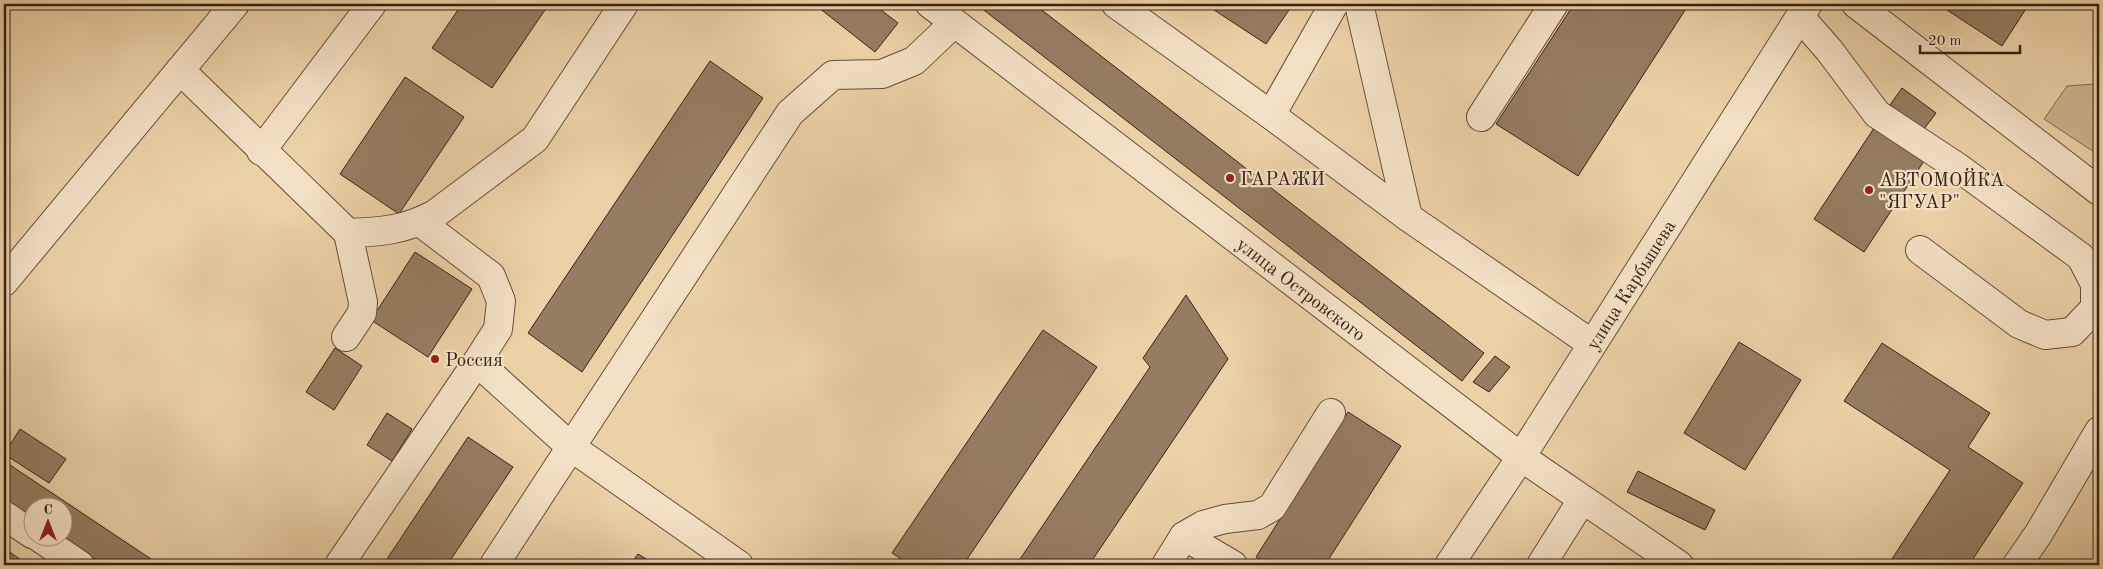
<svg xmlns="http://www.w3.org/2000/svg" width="2103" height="569" font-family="'Old Standard TT',serif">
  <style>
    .green { fill: #cdb38e; stroke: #826a54 }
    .building { fill: #957d62; stroke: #372119 }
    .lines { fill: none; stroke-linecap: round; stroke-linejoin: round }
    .minor-casing { stroke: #644d3c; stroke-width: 30 }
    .minor { stroke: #f3e1c5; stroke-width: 28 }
    .poi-dot { fill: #8f2418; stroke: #f3e1c5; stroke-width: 2 }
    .labels { text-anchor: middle; stroke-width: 4.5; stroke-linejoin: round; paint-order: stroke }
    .poi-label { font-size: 19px; fill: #372119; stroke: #f3e1c5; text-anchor: start }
    .street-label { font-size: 19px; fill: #372119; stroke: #f3e1c5 }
  </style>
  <rect width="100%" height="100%" fill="#ecd1a6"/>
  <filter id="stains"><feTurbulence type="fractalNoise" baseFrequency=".004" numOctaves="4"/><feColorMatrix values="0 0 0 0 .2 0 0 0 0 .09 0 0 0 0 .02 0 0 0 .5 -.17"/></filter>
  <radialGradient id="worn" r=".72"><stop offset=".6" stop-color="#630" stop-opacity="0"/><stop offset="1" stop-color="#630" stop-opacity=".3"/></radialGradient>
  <!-- green -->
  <polygon class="green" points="2094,84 2099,87 2099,144 2094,152 2044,119 2067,86"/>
  <!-- building -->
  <g class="building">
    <polygon points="462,4 549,4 492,88 432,48"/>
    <polygon points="814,4 873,4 898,23 875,52"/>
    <polygon points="976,4 1034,4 1484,353 1462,381"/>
    <polygon points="1205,4 1293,4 1266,44"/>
    <polygon points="1574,4 1689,4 1578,176 1496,124"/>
    <polygon points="1951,4 2029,4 2002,46 1947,10"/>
    <polygon points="710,61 763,98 582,372 528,333"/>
    <polygon points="405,77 464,117 399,214 340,174"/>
    <polygon points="1902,88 1936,113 1924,129 1890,105"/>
    <polygon points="1874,128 1924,161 1864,252 1814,219"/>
    <polygon points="415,252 472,289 428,357 371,320"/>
    <polygon points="1186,295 1228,359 1089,565 1016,565 1150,367 1143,358"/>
    <polygon points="1043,330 1097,367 963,565 910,565 892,553"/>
    <polygon points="1739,342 1801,380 1745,470 1684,433"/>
    <polygon points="1882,343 1990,413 1968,447 2023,483 1969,565 1888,565 1950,470 1844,401"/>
    <polygon points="335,348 362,366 334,410 306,392"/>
    <polygon points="1495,356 1510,367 1489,392 1473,382"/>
    <polygon points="1348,412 1401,446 1325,565 1270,565 1256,557"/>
    <polygon points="387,413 412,429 392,461 367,445"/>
    <polygon points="20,429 66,459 49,483 4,454"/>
    <polygon points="468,437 513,467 447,565 383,565"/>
    <polygon points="4,461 160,565 104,565 61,536 62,536 62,506 32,506 32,517 4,498"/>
    <polygon points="1638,471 1715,510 1705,530 1627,492"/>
    <polygon points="4,548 28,565 4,565"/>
    <polygon points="638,554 656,565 630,565"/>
  </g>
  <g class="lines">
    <!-- minor casing -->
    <g class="minor-casing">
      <g id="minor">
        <path id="s1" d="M930,4L1521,457L1679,565"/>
        <polyline points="1116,4 1271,115"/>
        <polyline points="1334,4 1271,115 1408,217 1592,344"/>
        <polyline points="1359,4 1408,217"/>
        <polyline points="1856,4 2099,191"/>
        <polyline points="1800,17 1829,50 1877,114 1959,168 2081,257 2095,284 2095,308 2072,332 2045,335 2019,324 1920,250"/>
        <polyline points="180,70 348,233 363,302 362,313 346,337"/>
        <polyline points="1481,117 1554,4"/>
        <polyline points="261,151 372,4"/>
        <polyline points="420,222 491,276 501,301 498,329 477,362 571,447 790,113 833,75 882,74 914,61 954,23"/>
        <path d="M348,233C381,232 405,230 435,214L535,139L624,4"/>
        <polyline points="4,282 235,4"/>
        <polyline points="4,515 32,534"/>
        <polyline points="37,536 80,565"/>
        <polyline points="1184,536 1233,565"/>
        <polyline points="339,565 477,362"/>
        <polyline points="494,565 571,447 739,565"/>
        <polyline points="1166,565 1184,536 1203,525 1225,519 1258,515 1272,507 1331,413"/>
        <path id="s2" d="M1449,565L1521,457L1808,4"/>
        <polyline points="1541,565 1582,500"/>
        <polyline points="2017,565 2039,533 2099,431"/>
      </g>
    </g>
    <!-- minor -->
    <use href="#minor" class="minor"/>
  </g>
  <!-- markers -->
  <g class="poi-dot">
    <circle cx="1230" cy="178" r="5"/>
    <circle cx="1869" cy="190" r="5"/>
    <circle cx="435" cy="359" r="5"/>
  </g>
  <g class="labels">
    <!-- poi labels -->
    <g class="poi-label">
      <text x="1240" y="185">ГАРАЖИ</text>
      <text x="1879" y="186">АВТОМОЙКА<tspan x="1879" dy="22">"ЯГУАР"</tspan></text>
      <text x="445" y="366">Россия</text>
    </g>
    <!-- street labels -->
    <g class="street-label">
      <text dy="7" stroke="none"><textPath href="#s2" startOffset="334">улица Карбышева</textPath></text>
      <text dy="7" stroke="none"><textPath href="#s1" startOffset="468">улица Островского</textPath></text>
    </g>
  </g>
  <!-- margin -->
  <rect width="2103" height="569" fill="none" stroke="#ecd1a6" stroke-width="20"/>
  <rect x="5" y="5" width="2093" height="559" fill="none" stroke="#372119" stroke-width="2.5"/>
  <rect x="10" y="10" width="2083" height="549" fill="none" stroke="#372119"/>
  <!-- north arrow -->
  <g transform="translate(48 522)"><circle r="24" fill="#f3e1c5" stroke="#a89480"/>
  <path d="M0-4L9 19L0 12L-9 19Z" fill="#8f2418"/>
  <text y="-8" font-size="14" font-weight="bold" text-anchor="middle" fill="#372119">С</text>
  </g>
  <!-- scale -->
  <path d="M1920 45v8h100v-8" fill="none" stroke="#372119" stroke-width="2.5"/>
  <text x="1928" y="45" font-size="15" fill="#372119" stroke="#f3e1c5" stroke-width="4" paint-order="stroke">20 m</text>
  <rect width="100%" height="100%" filter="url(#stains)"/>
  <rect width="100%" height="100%" fill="url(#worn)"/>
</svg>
